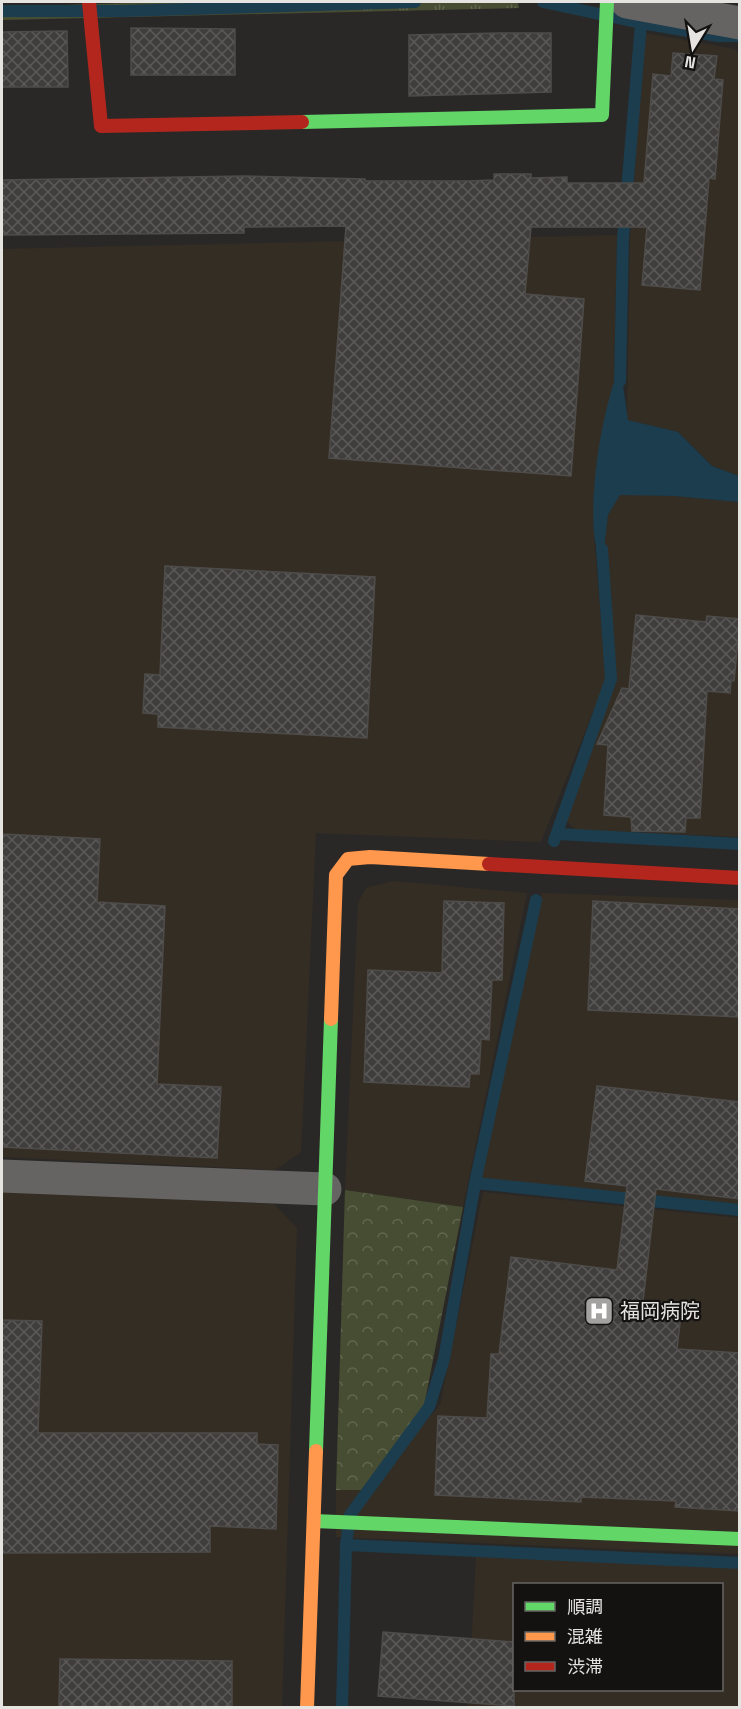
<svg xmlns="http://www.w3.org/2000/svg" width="741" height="1709" font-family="'Space Grotesk','Noto Sans JP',sans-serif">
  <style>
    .built { fill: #342d24; fill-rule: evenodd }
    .grass { fill: url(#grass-tufts) }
    .park { fill: url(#park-crowns) }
    .water { fill: #1c3d4e }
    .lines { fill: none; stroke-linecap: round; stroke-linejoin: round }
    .stream { stroke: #1c3d4e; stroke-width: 12 }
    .building { fill: url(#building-cross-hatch); stroke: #4e4c4a; stroke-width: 1.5 }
    .street { stroke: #666463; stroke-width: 33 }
    .fast { stroke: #63d668; stroke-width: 14 }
    .slow { stroke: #ff974d; stroke-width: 14 }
    .jam { stroke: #b3261e; stroke-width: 14 }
    .labels { text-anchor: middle; stroke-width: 4.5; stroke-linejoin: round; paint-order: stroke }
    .poi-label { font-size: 20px; fill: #e6e4e1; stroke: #131210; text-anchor: start }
  </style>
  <defs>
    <pattern id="grass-tufts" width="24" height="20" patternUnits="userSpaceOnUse" patternTransform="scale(1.5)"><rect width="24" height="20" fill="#474d32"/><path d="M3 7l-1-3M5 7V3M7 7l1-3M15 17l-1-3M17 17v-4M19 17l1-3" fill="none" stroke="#62664f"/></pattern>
    <pattern id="park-crowns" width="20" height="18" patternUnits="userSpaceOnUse" patternTransform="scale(1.5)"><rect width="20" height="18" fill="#474d32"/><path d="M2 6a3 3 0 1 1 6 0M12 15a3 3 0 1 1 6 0" fill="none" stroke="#62664f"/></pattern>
    <pattern id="building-cross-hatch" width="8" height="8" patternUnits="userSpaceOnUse" patternTransform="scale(1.5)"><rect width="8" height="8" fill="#403e3c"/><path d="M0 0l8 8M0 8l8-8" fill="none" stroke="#5c5a58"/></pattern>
  </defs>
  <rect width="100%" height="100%" fill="#2a2826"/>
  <!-- built -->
  <g class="built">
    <polygon points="644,33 734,49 739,53 739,476 713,466 678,432 627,420 630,241"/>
    <polygon points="617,235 614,382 596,472 594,536 606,679 541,842 316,833 301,1152 275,1170 2,1157 2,249"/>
    <polygon points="620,494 674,496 739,502 739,837 576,830 566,821 616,681 603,556 608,515"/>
    <polygon points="394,881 527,893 463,1207 345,1190 358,903 366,888"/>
    <polygon points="542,893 739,900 739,1206 481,1180"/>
    <polygon points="2,1191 274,1204 297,1228 282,1707 2,1708"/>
    <polygon points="483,1192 739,1218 739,1554 336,1537 336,1490 364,1490 440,1405"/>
    <path d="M476,1556L739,1567V1707L468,1708ZM514,1584H722V1690H514Z"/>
  </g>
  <!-- grass -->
  <polygon class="grass" points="159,2 518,2 519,8 2,20 2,7"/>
  <!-- park -->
  <polygon class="park" points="345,1190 463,1207 423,1411 364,1490 336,1490"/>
  <!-- water -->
  <path class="water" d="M620,365L628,420L678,432L712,466L739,476V502L674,496L620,495L608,515L602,566C599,556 595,545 594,534C590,485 602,411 620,365Z"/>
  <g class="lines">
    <!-- stream -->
    <g class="stream">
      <polyline points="543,2 641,23 639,17"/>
      <polyline points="2,11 123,11 415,2"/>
      <polyline points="620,381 623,238 641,23 718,36 737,36"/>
      <polyline points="557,834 740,844"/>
      <polyline points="554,841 611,679 602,549"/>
      <polyline points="475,1183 740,1210"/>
      <polyline points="346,1545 740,1563"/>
      <polyline points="342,1708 346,1545 350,1515 429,1407 444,1359 475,1183 536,900"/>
    </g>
  </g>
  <!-- building -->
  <g class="building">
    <polygon points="131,28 235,29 235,75 131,75"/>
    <polygon points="67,31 68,87 2,87 2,32"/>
    <polygon points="499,33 551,33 551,92 409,96 409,35"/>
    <polygon points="673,53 717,56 714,79 723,80 715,179 709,178 700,290 642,285 647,227 531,227 525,294 584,299 571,476 329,458 346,226 244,227 244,233 2,235 2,180 245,176 365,179 365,181 468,181 494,180 494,174 531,174 531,178 567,177 567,183 644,183 653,74 671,76"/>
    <polygon points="165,566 375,577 367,738 158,727 158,714 143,713 145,674 160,675"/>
    <polygon points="636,615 706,622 707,616 740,619 734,681 731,680 730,693 707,691 700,818 686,818 685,832 632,831 631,817 604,815 608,745 597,744 622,688 629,689"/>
    <polygon points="2,834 100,839 97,902 165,906 157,1084 221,1087 217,1158 2,1147"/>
    <polygon points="444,901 504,903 502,980 492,980 489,1040 481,1039 479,1074 470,1074 469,1087 364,1082 368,970 442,973"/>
    <polygon points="593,901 740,909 740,1017 588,1010"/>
    <polygon points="597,1086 740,1102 740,1199 656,1189 643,1301 682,1306 677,1349 740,1353 740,1511 675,1507 676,1501 581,1497 581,1502 435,1495 438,1416 487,1418 491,1354 499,1354 511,1257 617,1270 627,1186 585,1181"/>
    <polygon points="2,1320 42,1321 38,1433 257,1433 257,1444 278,1445 276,1529 210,1526 210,1552 2,1553"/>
    <polygon points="383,1632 514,1642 514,1706 378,1696"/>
    <polygon points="60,1659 232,1661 232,1707 59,1707"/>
  </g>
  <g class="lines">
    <!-- street -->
    <g class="street">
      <polyline points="627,2 740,23"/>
      <polyline points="2,1176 325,1189"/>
    </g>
    <!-- fast -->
    <g class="fast">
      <polyline points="302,122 602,115 607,2"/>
      <polyline points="316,1451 331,1019"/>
      <polyline points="314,1521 740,1539"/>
    </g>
    <!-- slow -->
    <g class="slow">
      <polyline points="331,1019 336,875 348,859 370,857 489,864"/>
      <polyline points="307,1708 316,1451"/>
    </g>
    <!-- jam -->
    <g class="jam">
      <polyline points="89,2 101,126 302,122"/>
      <polyline points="489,864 740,878"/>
    </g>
  </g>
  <!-- icons -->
  <defs>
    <g id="hospital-square" transform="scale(1.5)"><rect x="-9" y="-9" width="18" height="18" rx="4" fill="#a4a2a0" stroke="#131210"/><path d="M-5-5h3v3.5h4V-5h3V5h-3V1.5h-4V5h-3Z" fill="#fff"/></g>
  </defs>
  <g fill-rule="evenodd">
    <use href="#hospital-square" x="599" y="1311"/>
  </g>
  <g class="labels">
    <!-- poi labels -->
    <g class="poi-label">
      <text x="620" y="1318">福岡病院</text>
    </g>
  </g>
  <!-- border -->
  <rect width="741" height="1709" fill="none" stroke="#e6e4e1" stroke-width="6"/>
  <!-- legend -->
  <rect x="513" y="1583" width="210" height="108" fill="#131210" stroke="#676664" stroke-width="1.5"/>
  <rect x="525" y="1602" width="30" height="9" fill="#63d668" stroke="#676664" stroke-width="1.5"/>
  <text x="567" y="1613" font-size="18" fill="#e6e4e1">順調</text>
  <rect x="525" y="1632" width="30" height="9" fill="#ff974d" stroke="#676664" stroke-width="1.5"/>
  <text x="567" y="1643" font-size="18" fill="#e6e4e1">混雑</text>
  <rect x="525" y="1662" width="30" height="9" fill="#b3261e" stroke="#676664" stroke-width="1.5"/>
  <text x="567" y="1673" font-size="18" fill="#e6e4e1">渋滞</text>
  <!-- north arrow -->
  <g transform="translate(693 48) rotate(191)" stroke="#131210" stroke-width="4.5" paint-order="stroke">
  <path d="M0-4.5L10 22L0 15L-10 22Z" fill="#e6e4e1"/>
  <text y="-9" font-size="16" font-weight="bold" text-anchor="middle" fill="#e6e4e1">N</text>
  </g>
</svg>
